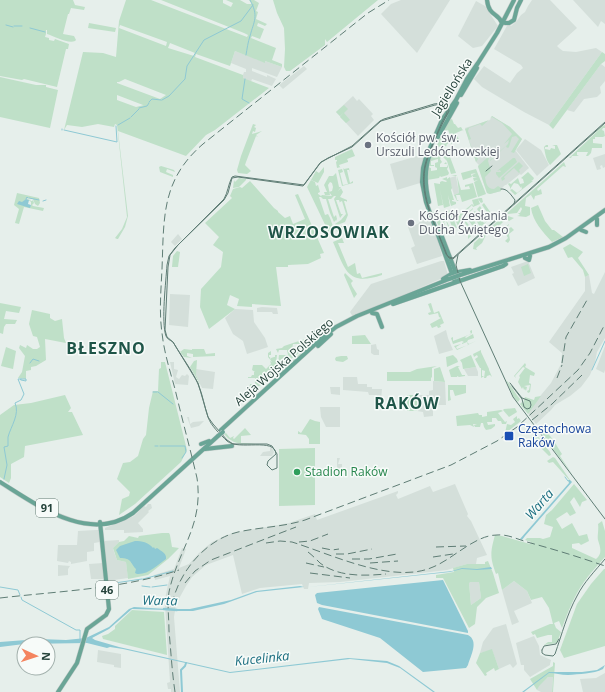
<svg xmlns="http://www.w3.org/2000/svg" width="605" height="692" font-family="'Open Sans',sans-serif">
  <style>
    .built { fill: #d4dfda }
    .green { fill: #bfe0c8; fill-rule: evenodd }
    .water { fill: #8ec9d4 }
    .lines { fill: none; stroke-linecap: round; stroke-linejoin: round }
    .stream { stroke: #8ec9d4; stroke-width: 1 }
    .canal { stroke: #8ec9d4; stroke-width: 2 }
    .river { stroke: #8ec9d4; stroke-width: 2.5 }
    .primary-casing { stroke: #c2cac8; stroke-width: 5 }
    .primary { stroke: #6aa596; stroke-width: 4 }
    .tram { stroke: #5f7d75; stroke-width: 1 }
    .rail { stroke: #5f7d75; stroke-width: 1; stroke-dasharray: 8 4; stroke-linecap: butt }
    .primary-bridge-casing { stroke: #c2cac8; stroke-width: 5; stroke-linecap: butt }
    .primary-bridge { stroke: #6aa596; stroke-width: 4 }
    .worship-dot { fill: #6b7280; stroke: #f7fbf9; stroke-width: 1.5 }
    .transit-dot { fill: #1a4fb4; stroke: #f7fbf9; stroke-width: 1.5 }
    .leisure-dot { fill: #2e9e5b; stroke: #f7fbf9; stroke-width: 1.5 }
    .labels { text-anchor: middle; stroke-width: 3; stroke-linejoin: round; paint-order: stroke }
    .shield { fill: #f7fbf9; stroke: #637a73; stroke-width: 1 }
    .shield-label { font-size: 11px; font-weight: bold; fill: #24423a }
    .street-label { font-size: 12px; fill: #24423a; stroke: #f7fbf9 }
    .worship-label { font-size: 12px; fill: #5b616d; stroke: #f7fbf9; text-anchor: start }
    .transit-label { font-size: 12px; fill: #164399; stroke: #f7fbf9; text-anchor: start }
    .leisure-label { font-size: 12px; fill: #27864d; stroke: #f7fbf9; text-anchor: start }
    .water-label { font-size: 13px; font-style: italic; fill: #1c6f80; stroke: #f7fbf9 }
    .district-label { font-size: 16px; font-weight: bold; letter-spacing: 1px; fill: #1f5548; stroke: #f7fbf9 }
  </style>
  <rect width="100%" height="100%" fill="#e6efeb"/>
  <!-- built -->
  <g class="built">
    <polygon points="401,0 450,0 417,53 381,14 391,4"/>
    <polygon points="532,0 550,0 577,28 557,46 559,48 563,51 576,52 596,48 602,52 549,125 524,112 482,87 474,79 484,66 510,83 517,73 523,68 521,65 494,49 508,24 511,26 516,22 521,15 525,12 528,6"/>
    <polygon points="573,0 605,0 605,24 601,21 598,27"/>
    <polygon points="476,1 485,6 498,26 482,46 473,48 458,36"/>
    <polygon points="235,51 264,62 265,61 282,67 277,77 252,68 252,71 267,77 267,75 276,79 273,84 272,86 252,79 251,82 242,78 244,72 246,72 246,69 231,63"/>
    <polygon points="601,64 605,67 605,81 600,87 601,93 597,97 584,99 574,112 567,110"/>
    <polygon points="304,66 307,69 283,89 279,85"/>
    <polygon points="353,96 357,101 359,99 373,114 371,116 374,120 358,136 336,112"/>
    <polygon points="492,116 510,127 522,139 515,150 529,168 521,175 520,174 506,185 505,185 501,189 501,191 490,194 487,193 478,167 479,165 476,162 465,128 490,120"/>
    <polygon points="525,139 541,150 549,165 537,176 516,150"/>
    <polygon points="605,154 605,167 603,168 602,165 600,166 601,169 597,170 593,158"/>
    <polygon points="421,155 425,155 421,171 420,183 397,190 390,164"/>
    <polygon points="456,176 459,193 454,195 449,178"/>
    <polygon points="428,213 436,233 442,256 417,264 411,248 415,246 408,227 418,224"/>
    <polygon points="178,234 182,239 175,246 171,242"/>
    <polygon points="441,261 444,261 448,275 445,277 353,317 350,312 371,284"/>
    <polygon points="528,261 535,278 518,286 512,274 514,273 511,267"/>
    <polygon points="605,272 605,338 597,352 595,362 590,375 581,387 570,396 555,405 551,410 536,424 527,412 551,383 561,364 562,353 549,342 585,291 585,277 589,275 592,293 594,294"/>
    <polygon points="170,294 190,295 188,327 169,325"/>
    <polygon points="262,307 277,308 278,314 273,314 272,312 257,312 257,308"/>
    <polygon points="235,309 253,310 254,322 265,338 268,347 247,354 243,341 233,334 225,318"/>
    <polygon points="446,330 448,338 453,350 439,354 434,336"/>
    <polygon points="376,344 377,349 379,350 379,355 374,355 371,353 371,345"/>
    <polygon points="605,346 605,370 604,373 596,369"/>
    <polygon points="170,362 174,362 174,369 178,370 176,377 179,379 182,375 185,376 187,374 189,376 188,385 175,384"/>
    <polygon points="476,367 478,372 478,376 468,376 464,369"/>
    <polygon points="196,369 215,372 213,389 202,388 196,375"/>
    <polygon points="343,377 357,377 358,384 367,384 367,387 372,387 372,389 382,389 381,400 377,400 377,395 369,395 368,392 343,390"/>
    <polygon points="433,381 445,382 446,405 437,405 437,409 433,408 433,416 424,417 423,412 417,411 418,395 429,395 429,391 433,390"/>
    <polygon points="330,387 340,387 340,395 331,394"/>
    <polygon points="320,407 340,407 340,427 326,427 321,417"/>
    <polygon points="187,417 189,417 190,424 193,422 204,421 199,426 191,428"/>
    <polygon points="270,448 272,448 274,452 272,456 260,456 263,452 270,451"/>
    <polygon points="337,458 340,458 338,464 342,464 342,473 337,473"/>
    <polygon points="455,484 468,514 467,516 471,521 487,555 477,558 476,564 467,564 447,570 430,572 340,582 309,583 308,589 304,589 302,584 260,588 242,594 233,555 206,565 192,577 186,586 176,604 174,617 180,692 171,692 171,689 168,689 167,683 170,682 165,605 166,594 170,576 155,580 154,575 174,569 182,548 186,549 179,568 189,564 199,553 212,542 232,533 289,523 315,514 317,520 398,491 398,493 396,495 398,499 430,486 433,492"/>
    <polygon points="148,504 151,504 152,508 148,511 149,512 138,523 143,529 143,532 124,533 124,530 105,530 105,528 134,516 144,506 146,507"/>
    <polygon points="96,530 99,530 100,542 94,543 94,551 87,552 87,561 71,564 71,562 69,561 68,563 57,561 58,545 77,545 78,531"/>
    <polygon points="119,540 119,542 113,548 114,552 117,560 126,562 128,578 107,581 103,541"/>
    <polygon points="103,563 104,577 103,579 91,579 89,564"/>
    <polygon points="58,565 70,566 68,569 68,575 58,576"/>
    <polygon points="514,581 527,591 532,603 514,611 519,622 512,625 502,590"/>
    <polygon points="471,582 479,582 481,598 471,605 469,583"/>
    <polygon points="506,624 517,664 513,668 510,664 499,669 492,650 480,653 483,642 493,628"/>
    <polygon points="534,636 539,646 540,655 551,660 550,664 550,665 530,677 524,670 524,665 521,665 516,643"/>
    <polygon points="98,650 121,654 121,668 114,667 114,665 97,662"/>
    <polygon points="605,673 605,692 583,692 580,679 596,678"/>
    <polygon points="548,677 553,677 552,692 541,692 537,690 538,686"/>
  </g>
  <!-- green -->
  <g class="green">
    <path d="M0,0H73L75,5L85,7L84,10L71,8L69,14H68L63,34L74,36L76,40L75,41C68,44 54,36 47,34V30H46V34L45,37L49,38V40L54,41L55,39L69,44L68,49H66L57,87L24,79L22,80L0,76Z"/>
    <path d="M126,0H151L247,37L248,35L244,33L161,0H223V3L231,7L233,3L226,0H240L247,4H252L249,0H254L259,3L256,11L258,12L256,19L267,24L265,26L258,23L257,26L264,29L260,39L252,36L251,38L276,48L272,60L282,64V67L265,61V63L235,51L230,66L196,54L195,57L243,75V78L269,88L215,130L206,135L186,156L118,131L128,216L125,227L118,239H117L115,238L122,229L127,217L117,125L115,124L114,127L98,124L82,127L67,125L64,130L83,52L103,53L116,57L119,21ZM120,25L167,42L166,46L119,28ZM170,43L195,53L194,56L168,48ZM125,79L166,95L160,99L117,83V82H119ZM117,95L143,105H144L136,107L117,100Z"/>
    <polygon points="273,0 378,0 327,42 325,39 325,45 290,71 286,71 284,67 285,49 284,28 277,13"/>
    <polygon points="89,23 116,28 115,32 88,28"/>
    <polygon points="602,52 605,54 605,61 601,64 553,129 549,125"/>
    <polygon points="0,77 36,85 46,85 46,87 58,90 50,128 0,117"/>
    <polygon points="344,105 348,109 344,113 350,120 346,123 340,117 343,113 340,116 336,112"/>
    <polygon points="453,113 450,120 452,119 454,124 455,124 458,128 461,127 464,132 463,130 456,133 460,142 453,143 447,127 448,130 445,131 443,136 444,138 449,135 450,137 444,140 446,142 451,140 452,145 450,142 446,145 447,146 436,147 447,121 435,147 446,122"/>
    <polygon points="492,116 510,127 522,139 514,153 511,152 519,139 516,136 512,137 509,147 508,148 506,147 507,145 490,161 490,160 508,144 509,140 504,144 512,134 502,123 492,117 482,126 480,124 469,128 468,131 471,139 469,140 475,157 477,156 478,159 476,162 465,129 489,120"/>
    <polygon points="605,123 603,126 605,125 605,128 603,128 602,130 604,131 605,136 603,137 595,137 595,139 596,139 593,139 593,143 602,144 602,148 592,148 591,153 588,156 586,156 588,152 577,152 577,155 579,156 572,156 571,158 569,158 603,126 568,156"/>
    <polygon points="253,124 256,125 254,127 256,128 255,132 253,131 252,134 262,131 256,135 258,137 256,136 246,162 245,165 251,171 247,174 238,173 237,170 241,156"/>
    <path d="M546,145H548V147H545V149L550,150L551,148L555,149V146L552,145H557L561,154L550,165C546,160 545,153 544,147Z"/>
    <polygon points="435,148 437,149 435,150 435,154 440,155 439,154 441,154 441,151 438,151 438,150 442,149 440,155 442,156 440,159 442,162 440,164 440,167 447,167 447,164 444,164 446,162 448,167 447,169 449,173 448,175 441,177 440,176 439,178 427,180 428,167 431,168 431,171 437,170 437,168 435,167 435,163 438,162 438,159 431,161 431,165 434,165 434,166 428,166 434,149 430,158 430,157"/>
    <polygon points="352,149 355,156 347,159 348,161 348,165 348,162 339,165 340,167 341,167 337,168 336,162 337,161 337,160 335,160 335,157"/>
    <polygon points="447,149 456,173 451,174 447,161 443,157 444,150"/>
    <path d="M487,158H489L488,161L491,171L485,177C486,183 487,189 494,189L498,186L501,188V191L490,194L487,193L478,166Z"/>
    <polygon points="513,158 515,158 517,162 499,178 496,174 496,172 501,172 500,170 497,171"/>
    <polygon points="519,162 523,166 519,170 520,172 519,173 514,168 504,177 505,179 502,181 501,178"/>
    <polygon points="564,162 566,167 563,166 537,189 538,191 541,189 542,194 535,196 534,200 531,195 532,194 526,198 525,206 530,207 530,215 526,217 517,216 520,215 518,213 520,213 522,209 521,207 517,213 508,214 508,216 514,218 509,221 504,216 507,218 505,215"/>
    <polygon points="161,166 174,170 175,172 167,169 166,172 173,175 173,177 160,172 159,167"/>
    <polygon points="324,167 324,172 318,183 311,180 316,171 319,173"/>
    <polygon points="343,168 344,169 349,168 350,173 349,170 347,170 350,183 353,181 353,183 342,186 338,170 342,169 343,172 340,173 343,185 348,184"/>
    <polygon points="476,169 486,194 478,197 474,182 478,180 474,181 473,178 477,177 473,177 472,175 476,173 471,174 472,177 463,180 461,173"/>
    <polygon points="528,172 534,178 533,180 531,181 533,181 515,195 510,190 512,189 517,193 522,189 521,186 521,188 518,184 514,183 510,189 510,187 508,184 509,183 511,184 518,178 520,184 524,183 523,179 521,178"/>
    <polygon points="336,173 339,187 341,187 338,191 341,188 343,192 340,197 347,200 347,202 346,201 344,201 348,215 345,222 337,225 340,227 344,225 345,229 337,232 335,224 341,220 346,214 342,201 340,202 340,203 339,200 336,200 341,214 343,214 340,218 334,199 336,196 334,196 331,199 328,199 334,217 336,215 337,219 336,221 335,220 335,221 334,222 330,213 326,199 323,199 321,197 319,197 325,215 328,214 330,218 335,232 330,235 307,187 311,180 315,182 316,186 318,185 320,192 318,193 318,194 321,196 322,195 332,196 329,192 332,191 333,187 332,183 330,182 328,185 330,195 325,195 324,192 327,192 324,185 329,176 333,176"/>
    <polygon points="456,175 457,176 461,190 470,189 469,186 465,187 465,185 473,183 477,197 462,202 460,195 456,195 457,200 459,201 457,201 458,203 454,195 459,193 457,176 451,176"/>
    <polygon points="447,177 447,179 450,177 450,178 452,188 451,190 454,200 452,200 452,201 456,202 456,204 451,206 448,195 450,206 444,208 440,190 443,205 438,206 434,183 440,184 440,182 442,181 446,182 447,181 442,179"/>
    <polygon points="239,178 246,179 246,180 239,187 233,188 234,180 235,182"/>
    <polygon points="250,181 274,208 278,211 278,212 285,218 290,216 293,224 305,219 295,195 298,194 324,253 320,254 321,258 308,264 288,265 288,267 276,267 281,306 252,304 252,307 237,306 239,299 230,295 227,305 235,309 209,329 200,307 201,289 221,267 223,252 213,245 219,237 205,223 232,198 230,196 233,189 240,187 242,188"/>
    <polygon points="17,193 39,198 40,203 38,206 35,204 33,199 29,198 26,199 31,200 30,201 26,199 22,203 31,206 31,202 30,201 32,201 33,200 34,203 32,205 33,206 44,208 43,211 24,207 19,224 15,223 19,209 14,205"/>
    <polygon points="480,198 482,198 483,202 481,203 478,199 480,204 473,207 472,205 461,216 462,218 473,208 473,209 461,220 458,226 454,217 459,215 472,204 474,206 472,200"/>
    <polygon points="484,203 491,213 492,216 493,216 476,231 467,218 469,218 470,215 479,228 480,227 472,213 475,211 484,223 486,222 477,209 478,208 479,210 478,208 480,206 489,219 491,218 482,205"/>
    <path d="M538,205L545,221L552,230H554L563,237L552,242C543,232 533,222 531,208Z"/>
    <polygon points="452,210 453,212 451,213 457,228 452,227 447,213 447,211 449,213 448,211"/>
    <polygon points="433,212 437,213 440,220 444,217 443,213 446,213 444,215 450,228 452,228 452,229 449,229 446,221 444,222 446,228 448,229 446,229 442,220 440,221 443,230 442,230 439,224 441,231 440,230"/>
    <polygon points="502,217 503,217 508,223 504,218 504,221 500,225 501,227 496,229 500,226 499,224 499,226 497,225 486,235 482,243 476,248 477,250 473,249 474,243"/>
    <polygon points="465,220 474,232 475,232 468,239 468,231 466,229 465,232 459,231 462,222 467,229 468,228 464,221"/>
    <polygon points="509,224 509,225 504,229 506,231 511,227 514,230 509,234 510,240 508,243 505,241 508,238 503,229"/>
    <path d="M342,238L344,243H338L348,267L355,263L357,274L360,273L362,278L382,273V275C347,287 345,269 333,242Z"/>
    <polygon points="570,244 583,252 578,258 589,275 585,277 583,270 572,257 568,258 563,248"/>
    <polygon points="177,251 180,252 178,267 172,267 173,256"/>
    <polygon points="528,264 531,273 524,276 521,267"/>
    <polygon points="345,273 353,281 351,283 352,286 357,294 354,298 344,275"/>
    <polygon points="0,303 21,307 19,313 6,311 4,319 17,320 15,324 6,324 4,327 3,334 0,333"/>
    <polygon points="431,303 434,313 439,311 444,323 440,325 441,327 438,328 437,326 432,328 430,324 441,318 439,317 438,313 429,315 428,313 431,312 428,304"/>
    <polygon points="32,310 50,314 50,318 55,321 62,319 64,338 66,343 45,339 46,360 36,366 31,367 31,370 26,371 26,379 18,378 22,372 25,356 19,348 20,345 26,348 27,345 33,349 37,349 40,347 37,337 33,336 29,324"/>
    <polygon points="472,330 472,333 465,337 466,338 473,334 474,338 468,340 467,342 469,344 476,341 457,350 454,346 461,344 456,347 457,349 468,345 467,342 462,344 462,343 464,342 462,341 453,344 451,338 453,337 453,341 471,334 470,331"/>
    <polygon points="365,335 371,344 352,344 352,336"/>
    <polygon points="311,337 314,343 279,375 275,372 264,384 249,390 250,384 255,384 255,378 248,378 248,377 251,377 252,375 254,375 254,372 255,372 252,370 253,365 262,365 266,369 271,364 270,361 272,362 268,357 268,353 271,351 271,355 269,355 269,357 270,357 271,360 271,358 274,358 271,357 275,357 275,355 277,355 276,363 278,364 275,364 275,366 282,366 282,364 278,364 279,355 288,355 287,350 279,350 278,353 276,349 282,348 284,346 299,341 300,344 293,344 292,349 298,349 299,346 300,346 300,352 286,363 282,363 282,367 278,371 284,366 287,366 302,352 302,340"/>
    <polygon points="6,347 16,351 13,369 1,366"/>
    <polygon points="184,349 192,350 192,349 204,349 206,354 215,353 215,356 193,357 193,354 187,353 187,356 192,358 184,357 180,352"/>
    <polygon points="481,350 481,352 489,369 489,370 492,377 490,375 487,376 486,378 484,378 485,371 482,370 482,376 484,376 481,378 481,368 480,368 475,359 478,357 477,355 474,357 473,354"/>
    <polygon points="453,355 457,359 458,362 447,367 446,357"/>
    <polygon points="471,355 476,367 463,369 462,363 460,360"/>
    <polygon points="341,356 347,356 348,359 343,362 336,361 335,359 336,357"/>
    <polygon points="197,360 196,375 201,386 190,367 194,361"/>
    <polygon points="161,362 165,362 187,450 181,462 135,504 119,515 122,499 129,496 130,492 117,479 123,463 130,462 138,456 143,439 146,435 149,408 153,391 158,391 159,369 161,368"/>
    <polygon points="525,363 526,365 525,367 535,373 534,376 530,375 529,383 531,384 530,392 528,393 527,391 529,390 530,385 524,386 527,387 526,391 525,389 524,390 523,387 522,389 518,382 520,377 519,376 525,368 523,367 515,376 516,378 514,376"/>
    <polygon points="437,366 432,368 432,377 431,378 431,381 387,381 387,372 410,372 417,369"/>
    <polygon points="457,366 460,366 458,367 462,375 465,375 465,376 459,377 457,376 457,377 451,377 449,370"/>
    <polygon points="440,367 445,382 434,381 434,369"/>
    <path d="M506,380C512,386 514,392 520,399L518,402L514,398Z"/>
    <polygon points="448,385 466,385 466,393 455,396 453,390 450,390 450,395 451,400 448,401"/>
    <polygon points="65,395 71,408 68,412 72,412 83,435 25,446 24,457 11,464 11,478 9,483 0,477 0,415 14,405 31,403"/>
    <polygon points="407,395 418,395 417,411 407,411"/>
    <polygon points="541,396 528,414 520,404 522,402 523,404 525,397 534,400 535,397"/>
    <polygon points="515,408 517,412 509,417 503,410 504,409"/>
    <polygon points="501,410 503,411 498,413 505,422 507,421 506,424 502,424 501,421 498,421 496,418 492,418 492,422 487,422 488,425 495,424 495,426 491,429 486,430 484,427 483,423 481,423 480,427 475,427 474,425 477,424 473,424 474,427 470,425 457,426 456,416 478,413 479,415 482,415 482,417 487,416 487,412"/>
    <polygon points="517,416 517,419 519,418 521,421 507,432 505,433 507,424 511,425 515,422 513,419"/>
    <polygon points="310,419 315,421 320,422 320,444 309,444 309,439 306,435 298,434 298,431 301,433"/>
    <path d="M245,428L251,435L241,436V443H255C242,445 232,444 224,434L226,433L230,438L234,436L233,438L234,439Z"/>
    <path d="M542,430C551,433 557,447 562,454L560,456L572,474L543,436L541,431Z"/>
    <polygon points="536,434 550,452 551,455 549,456 532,439 531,437"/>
    <polygon points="315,448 315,505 279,506 279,449"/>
    <polygon points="553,457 555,458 570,480 570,481 553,462 549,463 547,461"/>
    <path d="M574,484L587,500L582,502L580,507L574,497L570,502L576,513L570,516L567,512L556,519L562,529L572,523L579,536L587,534L589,541L581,545L579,543L572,544V548L596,559C603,553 600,547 598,540C597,537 599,529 598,524L602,521L605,531V557C598,565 590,573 584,582C574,596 568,612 562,628L559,621L554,623L556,628L561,632L557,643L544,645L548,642H552V635H548L537,638L535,634L533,635L531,632L550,624H553L549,608L542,597L531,600L527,591L514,581L502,590L498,573L496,574C490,557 490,553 495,535L502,536L530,544L531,542L525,540L527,538H540L543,539L550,537L553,527L544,524L546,515L552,510Z"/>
    <polygon points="162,533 169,533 170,535 172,547 179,548 168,559 148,575 128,579 126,562 117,560 113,548 119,542 124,541 129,536 138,538 139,536"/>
    <path d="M488,561L493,573L499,593L486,598L477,607L475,624L469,628L443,578H436V575L454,572L453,568L467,564H485V562ZM471,582H479L481,598L471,605L469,583Z"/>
    <polygon points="604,569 605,569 605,646 564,658 560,650 577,604 591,584"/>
    <polygon points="132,610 164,612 167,655 103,639 102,636 108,634 115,629 115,626"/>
    <polygon points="492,649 499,669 495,671 494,668 486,673 487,675 485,676 476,663 480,653"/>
    <polygon points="553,662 555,663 553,692 552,692 553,677 548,677 539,686 537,690 530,679 553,666"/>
  </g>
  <!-- water -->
  <g class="water">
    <polygon points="26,199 29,200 28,204 31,205 30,208 17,204 19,201 22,202"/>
    <polygon points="568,480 570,480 572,482 525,536 522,540 520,539 569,483"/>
    <path d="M135,541C142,541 148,542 153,548L154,547L155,549L157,548C161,551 167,553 166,559C159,564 148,575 137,574L135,573L136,569C130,563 132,558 120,558L116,550L120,546Z"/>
    <polygon points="491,567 492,569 477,570 462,569 450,572 308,587 452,571 462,568 477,569"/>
    <polygon points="443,580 468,631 468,633 322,605 317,603 315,595 317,593"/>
    <polygon points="300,586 304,587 257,592 224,604 193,611 174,611 175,609 190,609 231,600 256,591"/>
    <polygon points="134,607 167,609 167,610 132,609 109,629 92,638 95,640 119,647 230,672 348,658 387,661 399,666 435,692 433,692 400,668 387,663 350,659 230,673 123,649 110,647 107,648 87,643 24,644 0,647 0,642 39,639 66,640 86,638 109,627 129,609"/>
    <path d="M319,607L468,635C479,641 471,655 468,665L466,668L423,672L380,638L322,619L318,609Z"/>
    <path d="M605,665L603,669C593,674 579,674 568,675C561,675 555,673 549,673L524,692H522L549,672H582L597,670Z"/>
  </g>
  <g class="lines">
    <!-- stream -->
    <g class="stream">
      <polyline points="6,25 13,27"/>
      <polyline points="14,26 22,26"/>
      <polyline points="30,28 45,32"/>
      <path d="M246,55C247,49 248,42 250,36C254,21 259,16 250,0"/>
      <polyline points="245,79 242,99 249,103"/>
      <polyline points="162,100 169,96 185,79 187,66 204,40 241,21 253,5"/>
      <polyline points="149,102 152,99 161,100"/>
      <polyline points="139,108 147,106 149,103"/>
      <polyline points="131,117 139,109"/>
      <polyline points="118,125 130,118"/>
      <polyline points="62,129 62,130"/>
      <polyline points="64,130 117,142 116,126"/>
      <polyline points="29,198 39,200"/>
      <polyline points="26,199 27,197 28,198"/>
      <polyline points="43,201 46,200"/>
      <polyline points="30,363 33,359 39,361"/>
      <polyline points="592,370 605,341"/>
      <polygon points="21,379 26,379 26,381 21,380"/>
      <polyline points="153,392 157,392"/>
      <polyline points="158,392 173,404"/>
      <polyline points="155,446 158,446"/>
      <polyline points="160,446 185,446 186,452 182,458"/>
      <polyline points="565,477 568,481"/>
      <path d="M4,479L7,465L4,447L8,446C8,443 8,440 8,437C11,426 20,414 15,403L21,400L24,394L18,379H21"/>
      <polyline points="143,579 173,571"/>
      <polyline points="108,584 142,579"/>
      <polyline points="142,586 150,587"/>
      <polyline points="0,587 18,590 20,595"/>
      <polyline points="152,587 167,585"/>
      <polyline points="21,597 22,600 76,630 80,630 80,640"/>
    </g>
    <!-- canal -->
    <polyline class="canal" points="182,692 181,670 185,666 186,663"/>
    <!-- river -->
    <polyline class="river" points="164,609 177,610"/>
    <!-- primary casing -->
    <g class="primary-casing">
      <g id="primary">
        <path d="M487,0C489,17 498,12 502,23"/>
        <polyline points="505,23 509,23 514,20 517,8 521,0"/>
        <polyline points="461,95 477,68"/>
        <polyline points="438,137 457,103"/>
        <path d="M429,202C425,186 424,170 430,154"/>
        <polyline points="597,219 597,225"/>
        <polyline points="439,229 459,281"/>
        <polyline points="581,230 586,232"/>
        <polyline points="525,258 529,260 530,256"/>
        <polyline points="463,274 549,247 566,238 605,210"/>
        <polyline points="443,279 453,273 470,270"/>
        <polyline points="455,282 426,202 422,182 423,168 426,157 442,120 456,100 467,79 478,63 497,33 514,0"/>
        <polyline points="393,304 503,266 506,264"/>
        <polyline points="372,313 377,314 382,327"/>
        <polyline points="314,333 317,339 317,343"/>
        <polyline points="318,346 331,334"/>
        <polyline points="221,430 322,338 336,327 357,316 449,279"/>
        <polyline points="201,444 209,441"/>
        <polyline points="205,449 232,446"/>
        <path d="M0,482C37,505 89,544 133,513L218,436"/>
        <polyline points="58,692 77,663 87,629 106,615 109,609 100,522"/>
      </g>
    </g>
    <!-- primary -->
    <use href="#primary" class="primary"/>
    <!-- tram -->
    <g class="tram">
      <path d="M605,122L453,258L449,257L447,255C437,228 420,198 425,168C428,152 441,126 449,111L448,107C444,104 439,103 434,104L384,119L380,121L352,146L321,162L304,185L235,176L232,177C228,185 228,192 224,199L175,248L169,256L167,265C166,281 161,322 166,336C167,339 170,340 173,342C181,356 192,370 198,384C203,395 204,406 208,417C211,426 220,434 227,441C239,451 275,437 276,454L268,461L267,465L272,470L277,468V454L272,446L267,444H233L227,440L213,424L208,417L198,383L173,342L167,337L165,330L168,267L170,255L178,245L224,200L228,193L232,178L238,177L303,186L320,163L328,158L352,147L381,121L435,105H442L447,108C448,114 444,117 442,122C437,134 428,153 425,165C418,196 436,226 446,254L449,258L453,259L605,123"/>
      <polyline points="486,171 492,166"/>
      <path d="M501,189C507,188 511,195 515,200L514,204"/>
      <polyline points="458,255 456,265 460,281 513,397 605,519"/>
      <polyline points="510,383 522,398 530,401 531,405 530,408 527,409 524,407 522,399 512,386"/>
      <path d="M542,650V653L545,655L553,656L555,654C562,634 567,614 577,596C584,582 595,571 605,559"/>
      <polyline points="542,650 544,646 556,644 559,639"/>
    </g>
    <!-- rail -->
    <g class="rail">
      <polyline points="562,363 566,337 587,300"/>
      <polyline points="557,378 562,365"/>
      <polyline points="532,420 552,404 582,375"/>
      <polyline points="299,542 310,541 328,534"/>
      <path d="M266,543L280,541L292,542C331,554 393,585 433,567C453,559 475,535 497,535C507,534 517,539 527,542C553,549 579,557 605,566"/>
      <polyline points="436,547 466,546"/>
      <polyline points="322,548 332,550 339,549"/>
      <path d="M308,552C312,555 316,559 320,563C338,577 364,576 386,574"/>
      <polyline points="336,554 347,554 372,549"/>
      <polyline points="433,557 453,554"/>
      <polyline points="352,559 369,559 397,554"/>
      <polyline points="306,563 324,567"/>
      <polyline points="370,563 398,561"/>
      <polyline points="310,573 350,578"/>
      <polyline points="185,583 195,571 211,560 296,527"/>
      <path d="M0,598C60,591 122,589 179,570"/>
      <path d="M172,604C179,572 205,540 238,532C261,527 283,527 305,520L451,465L497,441L517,427L578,370L590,353L605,324"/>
      <path d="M175,692C172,672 171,652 169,631C169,618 167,605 169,592C178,549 204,526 197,478C190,448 182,419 175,389C170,371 164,352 162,333C159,312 161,290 162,269C164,218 161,180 203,144L368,13L389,0"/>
    </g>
    <!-- primary-bridge casing -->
    <g class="primary-bridge-casing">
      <g id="primary-bridge">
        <polyline points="449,279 463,274"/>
        <polyline points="218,436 223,432"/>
      </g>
    </g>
    <!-- primary-bridge -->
    <use href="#primary-bridge" class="primary-bridge"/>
  </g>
  <!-- markers -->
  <g class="worship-dot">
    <circle cx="368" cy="145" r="4"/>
    <circle cx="411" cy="223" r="4"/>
  </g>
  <rect class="transit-dot" x="504" y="431" width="10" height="10" rx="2"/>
  <circle class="leisure-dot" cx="297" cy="472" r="4"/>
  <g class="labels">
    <!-- shield labels -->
    <g class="shield">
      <rect x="36" y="499" width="22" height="18" rx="3"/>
      <rect x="96" y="581" width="22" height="18" rx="3"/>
    </g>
    <g class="shield-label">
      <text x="47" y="512">91</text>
      <text x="107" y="594">46</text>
    </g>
    <!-- street labels -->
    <g class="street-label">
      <text transform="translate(452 87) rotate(-58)" y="4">Jagiellońska</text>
      <text transform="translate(284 362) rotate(-41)" y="4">Aleja Wojska Polskiego</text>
    </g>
    <!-- worship labels -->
    <g class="worship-label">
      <text x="376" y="142">Kościół pw. św.<tspan x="376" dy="14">Urszuli Ledóchowskiej</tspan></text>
      <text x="419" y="220">Kościół Zesłania<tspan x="419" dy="14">Ducha Świętego</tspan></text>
    </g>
    <!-- transit labels -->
    <g class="transit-label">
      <text x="518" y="433">Częstochowa<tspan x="518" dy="14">Raków</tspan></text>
    </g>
    <!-- leisure labels -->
    <g class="leisure-label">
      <text x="305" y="476">Stadion Raków</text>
    </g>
    <!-- water labels -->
    <g class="water-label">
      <text transform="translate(539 504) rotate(-49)" y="5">Warta</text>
      <text transform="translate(160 600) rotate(1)" y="5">Warta</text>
      <text transform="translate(262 658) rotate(-6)" y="5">Kucelinka</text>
    </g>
    <!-- district labels -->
    <g class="district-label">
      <text x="329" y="238">WRZOSOWIAK</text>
      <text x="106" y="354">BŁESZNO</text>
      <text x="407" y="409">RAKÓW</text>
    </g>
  </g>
  <!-- north arrow -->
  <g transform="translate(36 656) rotate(93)"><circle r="19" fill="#f7fbf9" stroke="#a3b1ad"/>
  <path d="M0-3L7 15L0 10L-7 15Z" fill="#f4845f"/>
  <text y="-6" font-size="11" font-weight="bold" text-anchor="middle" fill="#24423a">N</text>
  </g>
</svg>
